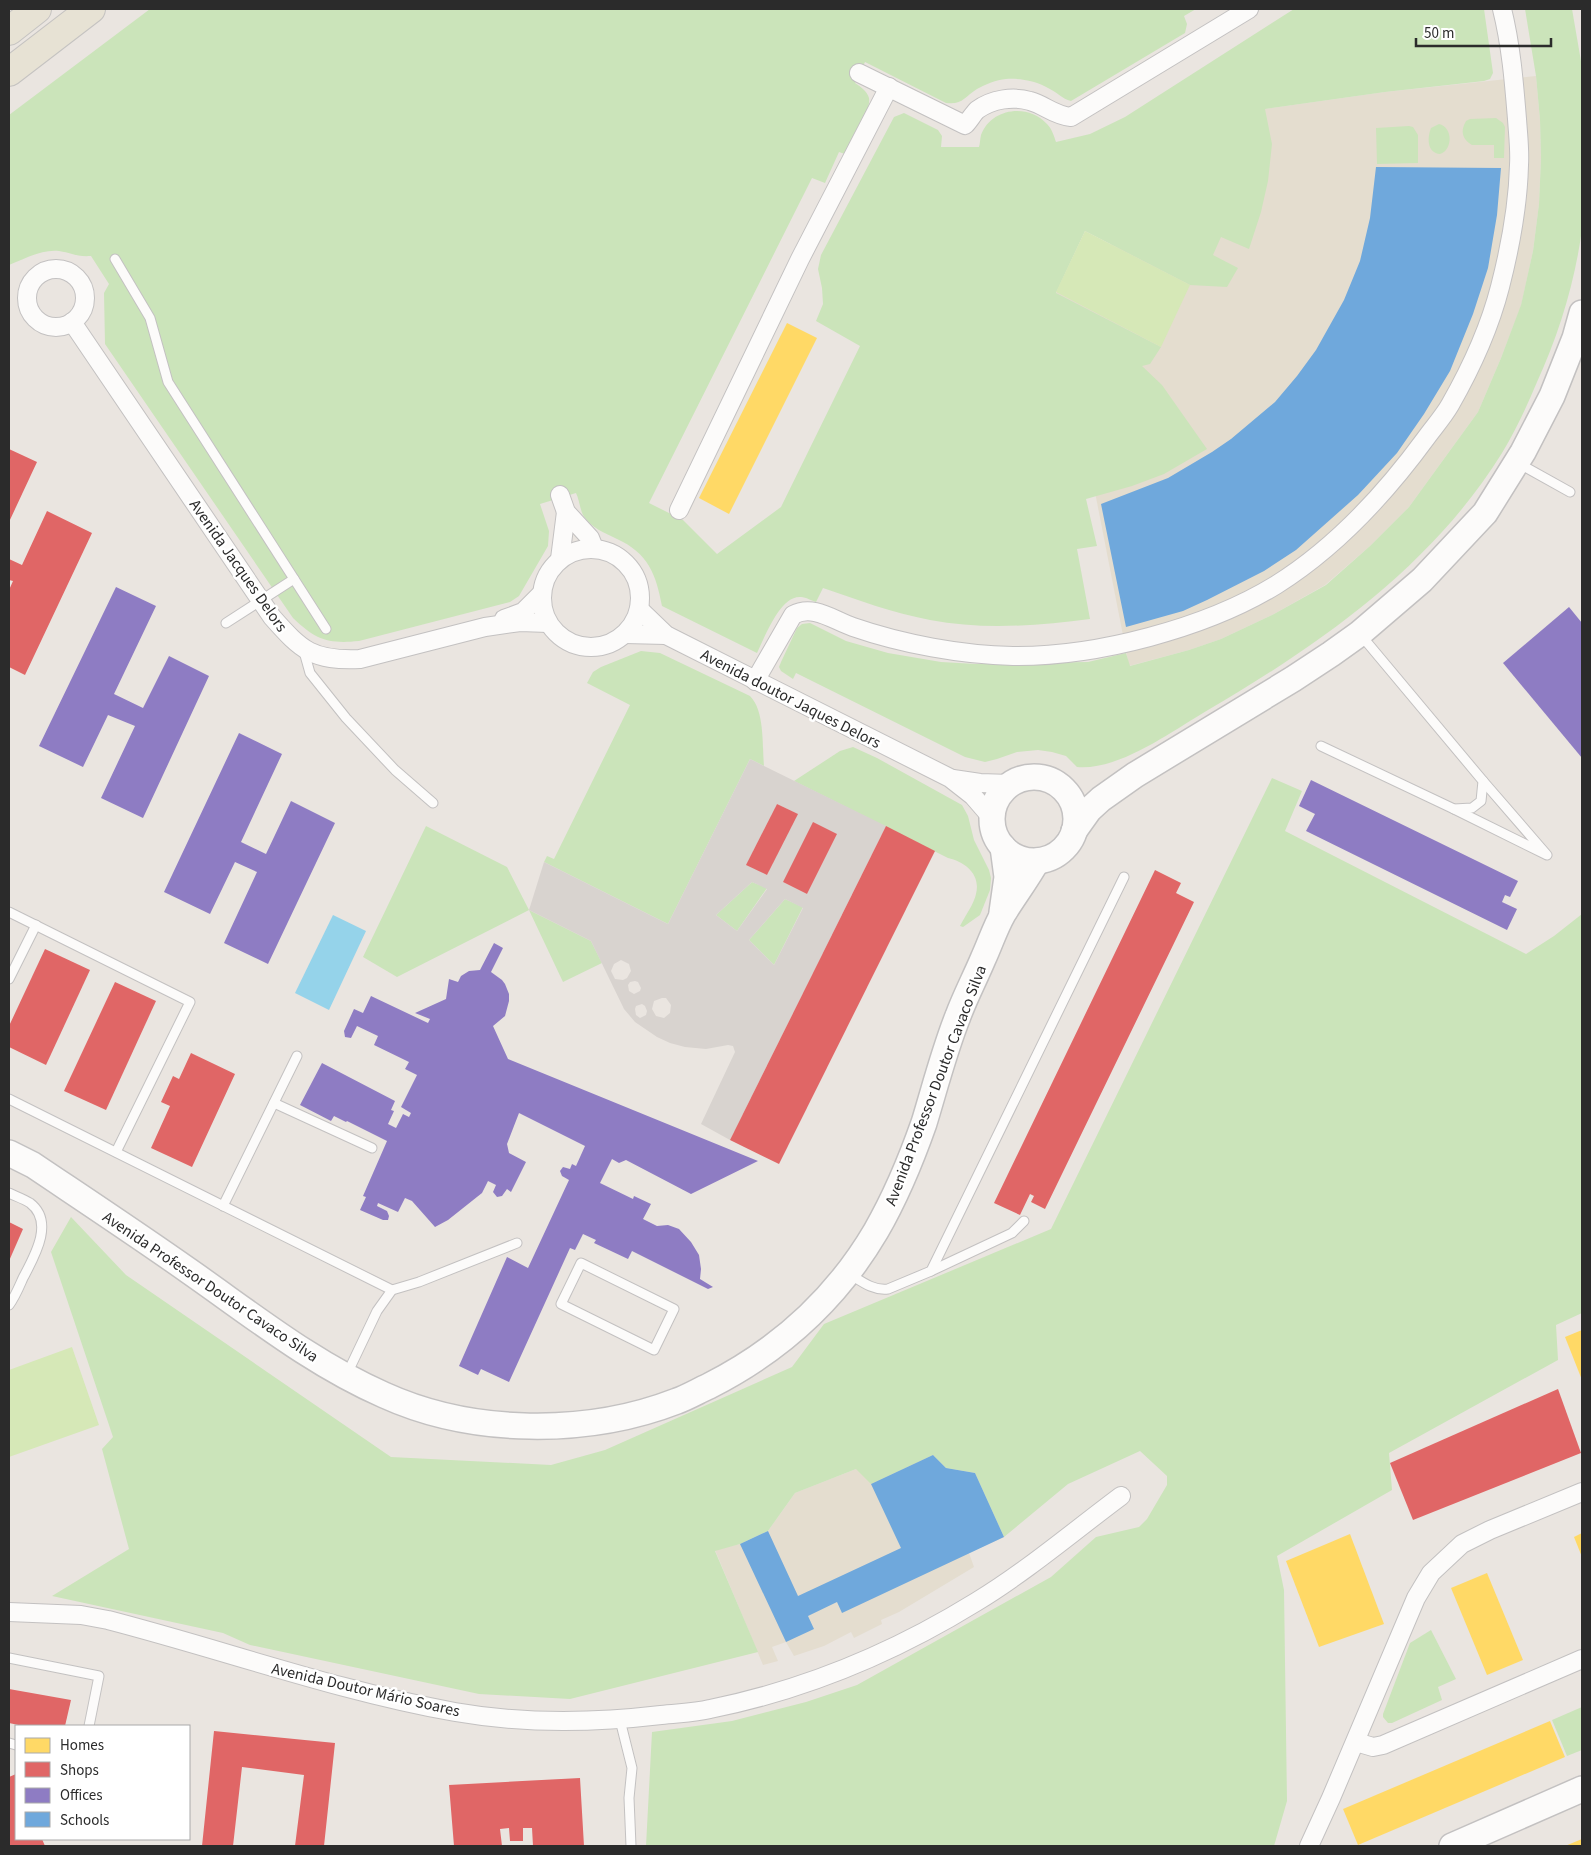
<svg xmlns="http://www.w3.org/2000/svg" width="1591" height="1855" font-family="'Source Sans 3',sans-serif">
  <style>
    .education { fill: #e4ddcf }
    .green { fill: #cbe4ba }
    .pitch { fill: #d6e8b7 }
    .plaza { fill: #d8d3cf; fill-rule: evenodd }
    .water { fill: #95d3ea }
    .homes { fill: #ffd966 }
    .shops { fill: #e06666 }
    .offices { fill: #8e7cc3 }
    .schools { fill: #6fa8dc }
    .lines { fill: none; stroke-linecap: round; stroke-linejoin: round }
    .lane-casing { stroke: #c3c1c1; stroke-width: 11 }
    .street-casing { stroke: #c3c1c1; stroke-width: 20 }
    .secondary-casing { stroke: #c3c1c1; stroke-width: 28 }
    .primary-casing { stroke: #c5c3c1; stroke-width: 30 }
    .lane { stroke: #fcfbfa; stroke-width: 9 }
    .street { stroke: #fcfbfa; stroke-width: 18 }
    .secondary { stroke: #fcfbfa; stroke-width: 25 }
    .primary { stroke: #e7e2d4; stroke-width: 28 }
    .labels { text-anchor: middle; stroke-width: 5; stroke-linejoin: round; paint-order: stroke }
    .street-label { font-size: 16px; fill: #2b2b2b; stroke: #fff }
  </style>
  <rect width="100%" height="100%" fill="#eae5e0"/>
  <!-- education -->
  <g class="education">
    <polygon points="1536,76 1540,120 1541,158 1539,204 1533,251 1521,306 1501,358 1478,412 1409,507 1370,546 1325,585 1274,614 1221,639 1189,650 1129,666 1056,293 1265,109 1385,92"/>
    <polygon points="933,1455 946,1468 975,1473 1004,1537 969,1553 974,1567 899,1612 881,1620 882,1624 854,1638 851,1632 824,1646 794,1656 786,1642 772,1647 778,1661 763,1665 715,1550 740,1544 768,1531 795,1493 856,1469"/>
  </g>
  <!-- green -->
  <g class="green">
    <path d="M150,9H1196L1184,16L1187,24L1185,33L1071,101C1062,99 1057,92 1048,88C1037,81 1019,78 1006,79C996,80 986,84 977,89C964,97 963,105 946,103L865,62L855,83C861,87 867,91 869,98C871,112 852,141 845,154L839,152L825,183L812,178L649,503L683,520L717,554L781,507L860,346L816,321L823,304L822,288L818,269L821,255L894,117L904,113L938,130L942,136L941,147H979C980,144 980,139 981,135C991,108 1028,103 1047,124C1052,129 1054,136 1056,142L1090,134L1125,117L1294,9H1484L1493,73L1490,79L1484,81L1385,92L1265,109L1272,144L1268,181L1261,212L1249,249L1221,237L1213,255L1238,268L1227,287L1190,285L1085,231L1056,293L1161,347L1150,364L1142,366L1162,385L1207,449L1164,474L1132,486L1086,499L1097,546L1077,549L1090,619C1037,626 982,630 930,620C893,613 858,600 823,588L816,602C812,601 806,597 801,597C780,595 765,637 757,653L662,606C656,574 648,553 617,539C605,533 591,528 583,515C580,509 579,499 576,493L540,504L549,531L548,546L519,596L510,602L359,641C328,644 316,640 293,618L105,344L104,293L109,284L91,256C76,257 72,253 59,251C42,249 24,259 9,265V115Z"/>
    <path d="M1525,9H1572L1582,67V229C1575,282 1559,334 1537,382C1527,406 1516,430 1502,453C1432,566 1321,644 1208,710C1172,731 1119,771 1077,767L1066,756L1052,752L1038,750L1017,752L997,759L985,762L965,757L796,673L793,679L781,671L779,667L781,662L797,628L802,624L810,623L846,641L888,653L941,662L976,664L1088,662L1126,653L1130,666L1189,650L1221,639L1274,614L1326,585L1370,546L1409,507L1478,412L1501,358L1521,305L1533,251L1539,204L1541,158L1540,120L1536,76Z"/>
    <path d="M1496,118L1503,123L1505,127L1504,158H1494V145H1472C1462,139 1460,131 1466,121L1470,119Z"/>
    <path d="M1439,124C1453,127 1453,150 1440,154C1427,153 1427,138 1431,128Z"/>
    <polygon points="1409,126 1413,127 1418,135 1418,163 1377,164 1376,128"/>
    <path d="M641,651L660,653L750,696C765,711 762,745 764,766L750,759L668,924L544,862L547,856L554,859L630,705L587,683L593,672L601,667Z"/>
    <path d="M853,747L877,758L962,805L968,816L974,840L989,870L991,878L990,890L980,915L963,927L960,926C965,916 974,904 976,894C981,874 965,862 948,858L794,781L840,751Z"/>
    <polygon points="1272,778 1302,791 1285,831 1526,954 1554,936 1582,914 1582,1313 1556,1325 1558,1360 1389,1453 1392,1490 1277,1556 1284,1590 1287,1801 1274,1846 646,1846 652,1732 732,1721 806,1702 857,1685 1051,1577 1096,1537 1139,1527 1147,1519 1167,1485 1167,1476 1140,1451 1068,1484 1004,1537 975,1473 946,1468 933,1455 871,1484 856,1469 795,1493 768,1531 740,1544 715,1551 758,1652 570,1699 479,1694 250,1645 223,1633 52,1596 129,1549 102,1449 113,1437 51,1252 71,1217 126,1275 391,1457 551,1465 605,1450 792,1367 824,1324 1051,1229"/>
    <polygon points="426,826 507,867 529,910 591,941 602,963 563,982 529,910 397,977 363,957"/>
    <polygon points="752,882 767,888 737,931 716,915"/>
    <polygon points="785,899 803,907 774,965 749,940"/>
    <polygon points="1431,1630 1456,1679 1438,1687 1442,1700 1392,1723 1388,1723 1383,1717 1383,1714 1410,1643"/>
    <polygon points="1582,1707 1582,1750 1567,1756 1552,1720"/>
  </g>
  <!-- pitch -->
  <g class="pitch">
    <polygon points="1085,231 1190,285 1161,347 1056,292"/>
    <polygon points="72,1347 99,1425 9,1457 9,1370"/>
  </g>
  <!-- plaza -->
  <path class="plaza" d="M750,759L886,826L730,1140L701,1124L735,1052L733,1046L728,1045L706,1049L685,1047L670,1043L657,1037L635,1022L624,1009L591,941L529,910L544,862L668,924ZM777,804L797,814L767,875L747,864ZM837,834L807,894L783,882ZM752,882L767,889L737,931L716,915ZM785,899L803,908L774,965L749,940ZM621,960L629,964L631,971L627,978L623,980L615,979L611,971L614,964ZM635,981L638,982L641,988L640,991L634,994L629,991L628,985L630,982ZM662,998H666L671,1005L670,1013L664,1018L656,1016L652,1009L654,1001ZM642,1004L645,1006L647,1011L646,1015L640,1018L636,1015L635,1009L636,1006Z"/>
  <!-- water -->
  <polygon class="water" points="333,915 366,931 329,1010 295,993"/>
  <!-- homes -->
  <g class="homes">
    <polygon points="787,323 817,338 729,514 699,498"/>
    <polygon points="1582,1330 1582,1380 1565,1337"/>
    <polygon points="1582,1533 1582,1557 1574,1537"/>
    <polygon points="1350,1534 1384,1624 1319,1647 1286,1561"/>
    <polygon points="1487,1573 1523,1660 1487,1675 1451,1588"/>
    <polygon points="1550,1721 1565,1757 1358,1845 1343,1809"/>
    <polygon points="1582,1839 1582,1846 1565,1846"/>
  </g>
  <!-- shops -->
  <g class="shops">
    <polygon points="9,449 37,462 9,522"/>
    <polygon points="47,511 92,533 25,675 9,667 9,590 13,581 9,580 9,559 22,565"/>
    <polygon points="777,804 798,814 767,875 746,865"/>
    <polygon points="813,822 837,834 807,894 783,882"/>
    <polygon points="886,826 935,851 779,1164 730,1140"/>
    <polygon points="1155,870 1181,883 1176,893 1194,902 1045,1209 1031,1202 1034,1196 1030,1194 1020,1215 994,1203"/>
    <polygon points="45,949 90,970 46,1065 9,1047 9,1026"/>
    <polygon points="115,982 156,1001 106,1110 64,1091"/>
    <polygon points="191,1053 235,1074 192,1167 151,1148 170,1106 161,1102 173,1076 179,1079"/>
    <polygon points="9,1222 23,1229 9,1261"/>
    <polygon points="1558,1389 1581,1453 1413,1520 1390,1463"/>
    <polygon points="9,1689 71,1700 65,1726 23,1726 9,1723"/>
    <polygon points="214,1731 335,1743 324,1846 295,1846 304,1775 242,1767 233,1846 202,1846"/>
    <polygon points="16,1774 16,1839 42,1839 45,1846 9,1846 9,1777"/>
    <polygon points="580,1778 584,1846 533,1846 532,1828 523,1828 523,1841 510,1841 509,1828 500,1829 502,1846 454,1846 449,1785"/>
  </g>
  <!-- offices -->
  <g class="offices">
    <polygon points="116,587 156,606 114,694 143,708 169,656 209,676 143,818 101,798 135,726 108,715 83,767 39,746"/>
    <polygon points="1569,607 1582,623 1582,758 1503,663"/>
    <polygon points="239,733 282,754 241,842 266,854 291,801 335,823 268,964 224,943 257,872 235,862 210,914 164,892"/>
    <polygon points="1311,780 1518,881 1510,897 1505,895 1502,902 1517,909 1507,930 1306,831 1315,814 1299,806"/>
    <polygon points="494,943 503,948 491,972 502,980 505,984 509,994 509,1001 505,1016 493,1026 508,1059 758,1161 691,1194 626,1160 619,1163 612,1159 600,1183 633,1199 634,1196 651,1204 643,1219 657,1226 668,1225 679,1229 691,1242 699,1255 701,1269 700,1279 713,1287 708,1289 632,1251 628,1259 594,1243 596,1240 583,1234 575,1250 570,1248 509,1382 481,1369 478,1375 459,1366 507,1257 528,1268 569,1180 562,1176 560,1171 563,1167 570,1169 572,1164 576,1166 585,1146 519,1113 507,1144 509,1153 526,1162 511,1192 507,1189 502,1196 497,1197 493,1192 496,1185 488,1181 482,1193 448,1220 435,1227 412,1201 405,1198 398,1212 378,1203 377,1206 387,1211 389,1216 388,1220 383,1220 360,1210 366,1197 363,1196 387,1141 347,1121 346,1122 334,1116 331,1121 300,1105 322,1063 395,1101 391,1110 394,1111 388,1124 396,1128 403,1114 409,1117 411,1113 401,1107 417,1075 405,1069 409,1062 374,1045 378,1036 357,1026 351,1038 345,1037 344,1031 354,1009 363,1013 371,996 428,1023 430,1019 415,1013 446,999 449,979 458,982 461,976 469,971 480,970"/>
  </g>
  <!-- schools -->
  <g class="schools">
    <polygon points="1376,167 1501,168 1497,215 1488,268 1473,314 1450,371 1424,414 1397,453 1358,495 1296,550 1264,571 1207,600 1183,611 1126,627 1101,504 1168,478 1212,452 1231,439 1275,402 1297,376 1316,350 1344,300 1360,261 1370,218"/>
    <polygon points="933,1455 946,1468 975,1473 1004,1537 842,1613 837,1602 808,1616 814,1629 786,1642 740,1544 768,1531 798,1596 901,1548 871,1484"/>
  </g>
  <g class="lines">
    <!-- lane casing -->
    <g class="lane-casing">
      <g id="lane">
        <polyline points="115,259 150,318 168,382 326,629"/>
        <polyline points="1518,463 1570,492"/>
        <polyline points="226,623 294,579"/>
        <polyline points="303,648 310,673 346,718 395,770 433,803"/>
        <polyline points="1321,746 1454,809 1472,808 1481,801 1483,781 1360,634"/>
        <polyline points="1454,809 1547,855 1483,781"/>
        <polyline points="9,912 190,1002 116,1152"/>
        <polyline points="9,979 36,925"/>
        <polyline points="9,1099 392,1290"/>
        <polyline points="274,1103 372,1148"/>
        <path d="M9,1193C15,1196 24,1199 30,1203C55,1222 34,1257 23,1278C19,1287 15,1297 9,1305"/>
        <polyline points="223,1206 297,1056"/>
        <polygon points="581,1263 674,1309 654,1350 561,1304"/>
        <polyline points="931,1271 1012,1233 1024,1221"/>
        <path d="M848,1273C861,1281 873,1291 888,1289L931,1271L1124,877"/>
        <polyline points="347,1374 377,1311 392,1290 419,1282 517,1243"/>
        <polyline points="9,1658 99,1676 89,1726"/>
        <polyline points="620,1720 632,1768 629,1798 631,1846"/>
        <polyline points="9,1743 16,1745"/>
      </g>
    </g>
    <!-- street casing -->
    <g class="street-casing">
      <g id="street">
        <path d="M859,73L965,125C969,121 973,114 977,110C992,99 1013,96 1030,101C1045,105 1053,115 1071,117L1249,9"/>
        <circle cx="56" cy="298" r="29"/>
        <path d="M72,322L272,617C302,651 313,661 360,659L485,627L520,622L548,623"/>
        <polyline points="560,495 566,512 590,538 594,548"/>
        <polyline points="679,510 800,259 889,87"/>
        <circle cx="591" cy="598" r="49"/>
        <polyline points="560,559 566,512"/>
        <polyline points="639,609 666,635 950,778 973,796 992,818"/>
        <polyline points="504,619 523,612 541,594"/>
        <polyline points="625,634 666,635"/>
        <path d="M755,681L793,615C813,604 833,620 853,627C902,644 962,655 1013,656C1096,657 1206,628 1276,585C1335,548 1385,494 1426,438C1434,427 1443,417 1450,405C1470,370 1490,326 1500,287C1510,248 1518,206 1519,165C1520,150 1518,134 1517,119C1514,82 1511,45 1502,9"/>
        <polyline points="953,779 980,783 1010,784"/>
        <path d="M9,1612L81,1615L108,1620C224,1650 337,1691 455,1712C523,1724 593,1723 661,1715C677,1713 694,1713 710,1709C804,1690 895,1652 976,1602C1027,1571 1074,1531 1121,1496"/>
        <polyline points="1356,1742 1373,1747 1383,1745 1582,1659"/>
        <polyline points="1309,1846 1331,1798 1416,1598 1431,1573 1462,1544 1490,1530 1582,1492"/>
      </g>
    </g>
    <!-- secondary casing -->
    <g class="secondary-casing">
      <g id="secondary">
        <circle cx="1034" cy="819" r="42"/>
        <polyline points="1074,831 1089,810 1101,799 1135,775 1293,679 1331,654 1359,634 1422,580 1485,513 1523,452 1552,396 1575,338 1582,313"/>
        <polyline points="1002,912 1007,877 1003,847"/>
        <path d="M9,1153L33,1165C85,1200 138,1235 189,1271C252,1315 313,1364 384,1395C472,1435 587,1436 677,1401C688,1397 698,1391 709,1386C778,1351 836,1299 876,1231C895,1198 911,1160 924,1123C935,1087 944,1051 958,1016C965,997 975,978 983,959C990,944 995,928 1003,914C1014,896 1027,879 1037,861"/>
        <polyline points="1452,1846 1582,1789"/>
      </g>
    </g>
    <!-- primary casing -->
    <g class="primary-casing">
      <g id="primary">
        <polyline points="9,31 37,9"/>
        <polyline points="9,72 91,9"/>
      </g>
    </g>
    <!-- lane -->
    <use href="#lane" class="lane"/>
    <!-- street -->
    <use href="#street" class="street"/>
    <!-- secondary -->
    <use href="#secondary" class="secondary"/>
    <!-- primary -->
    <use href="#primary" class="primary"/>
  </g>
  <g class="labels">
    <!-- street labels -->
    <g class="street-label">
      <text transform="translate(239 565) rotate(55)" y="6">Avenida Jacques Delors</text>
      <text transform="translate(791 698) rotate(27)" y="6">Avenida doutor Jaques Delors</text>
      <text transform="translate(935 1085) rotate(-69)" y="6">Avenida Professor Doutor Cavaco Silva</text>
      <text transform="translate(211 1286) rotate(34)" y="6">Avenida Professor Doutor Cavaco Silva</text>
      <text transform="translate(366 1689) rotate(13)" y="6">Avenida Doutor Mário Soares</text>
    </g>
  </g>
  <!-- border -->
  <rect width="1591" height="1855" fill="none" stroke="#2b2b2b" stroke-width="20"/>
  <!-- legend -->
  <rect x="15" y="1725" width="175" height="115" fill="#ffffff" stroke="#aaaaaa"/>
  <rect x="25" y="1738" width="25" height="15" fill="#ffd966" stroke="#aaaaaa"/>
  <text x="60" y="1750" font-size="15" fill="#2b2b2b">Homes</text>
  <rect x="25" y="1762" width="25" height="15" fill="#e06666" stroke="#aaaaaa"/>
  <text x="60" y="1775" font-size="15" fill="#2b2b2b">Shops</text>
  <rect x="25" y="1788" width="25" height="15" fill="#8e7cc3" stroke="#aaaaaa"/>
  <text x="60" y="1800" font-size="15" fill="#2b2b2b">Offices</text>
  <rect x="25" y="1812" width="25" height="15" fill="#6fa8dc" stroke="#aaaaaa"/>
  <text x="60" y="1825" font-size="15" fill="#2b2b2b">Schools</text>
  <!-- scale -->
  <path d="M1416 38v8h135v-8" fill="none" stroke="#2b2b2b" stroke-width="2.5"/>
  <text x="1424" y="38" font-size="15" fill="#2b2b2b" stroke="#ffffff" stroke-width="4" paint-order="stroke">50 m</text>
</svg>
